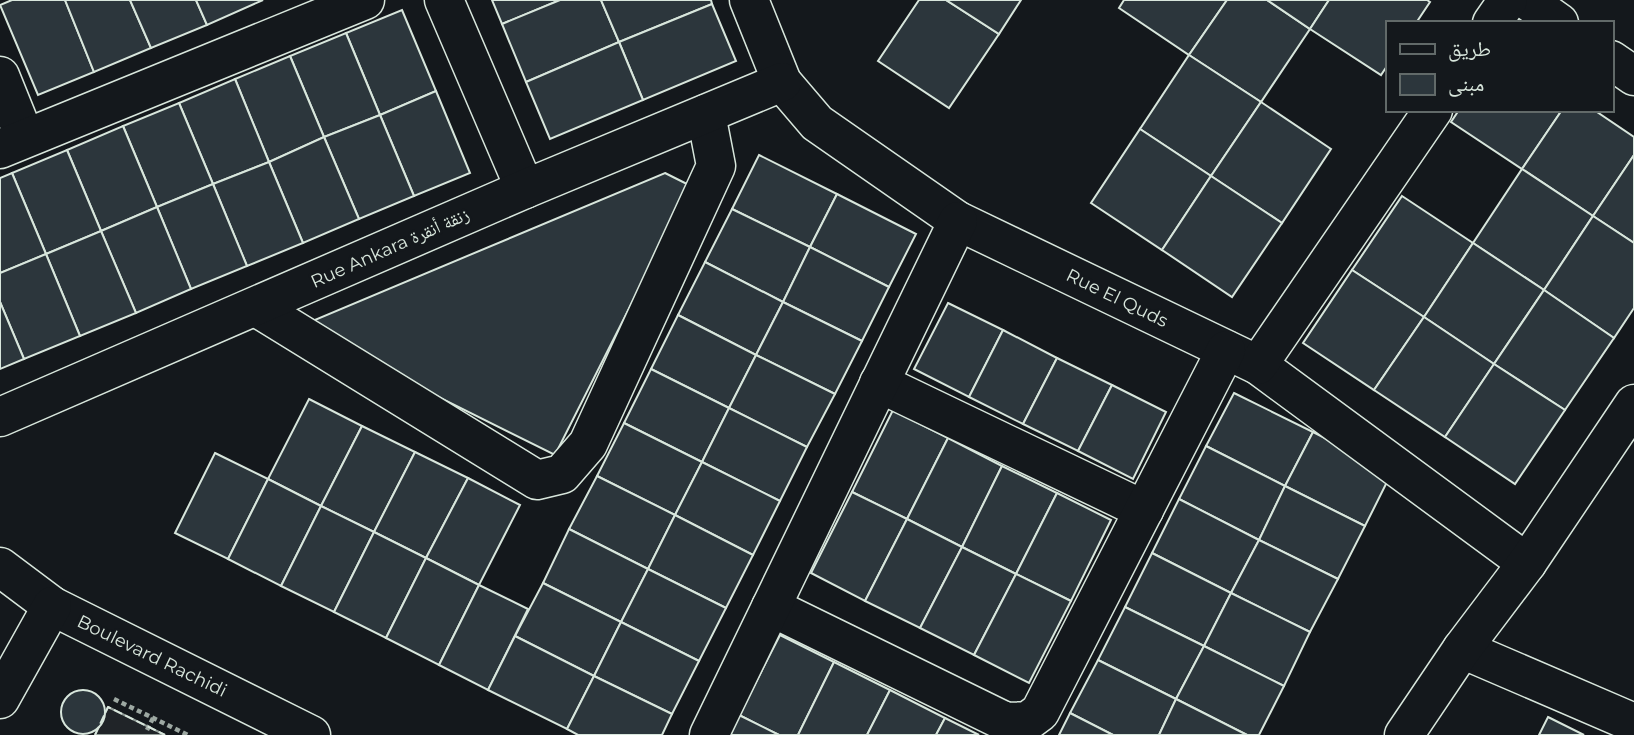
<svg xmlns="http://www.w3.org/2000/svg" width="1634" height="735" font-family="Montserrat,'Noto Naskh Arabic',sans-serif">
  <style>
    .green { fill: #202428; stroke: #939e99; stroke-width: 2 }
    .building { fill: #2c363c; stroke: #d8e6dc; stroke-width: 2 }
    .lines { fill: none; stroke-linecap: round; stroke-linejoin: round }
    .street-casing { stroke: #d8e6dc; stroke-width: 41 }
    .secondary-casing { stroke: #d8e6dc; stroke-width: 41 }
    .path { stroke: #9da8a2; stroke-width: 4.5; stroke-dasharray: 5 3.5; stroke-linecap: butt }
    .street { stroke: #14181c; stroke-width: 38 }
    .secondary { stroke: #14181c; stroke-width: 38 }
    .fence { stroke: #d8e6dc; stroke-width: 2; stroke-dasharray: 9 3.5; stroke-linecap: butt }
    .labels { text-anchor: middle; stroke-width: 5; stroke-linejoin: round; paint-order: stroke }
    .street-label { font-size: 18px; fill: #d8e6dc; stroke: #14181c }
  </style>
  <rect width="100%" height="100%" fill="#14181c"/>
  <!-- green -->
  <polygon class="green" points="108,707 165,735 95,735"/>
  <!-- building -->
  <g class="building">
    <polygon points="12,0 65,0 94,72 38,95 0,5"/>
    <polygon points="65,0 130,0 151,48 94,72"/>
    <polygon points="130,0 196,0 207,25 151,48"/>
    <polygon points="196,0 263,0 207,25"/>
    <polygon points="492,0 560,0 502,24"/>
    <polygon points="560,0 601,0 619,42 526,82 502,24"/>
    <polygon points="601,0 711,0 712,4 619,42"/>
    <polygon points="919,0 946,0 999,34 949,108 878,61"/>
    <polygon points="946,0 1021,0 999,34"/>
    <polygon points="1124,0 1227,0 1189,55 1119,8"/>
    <polygon points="1227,0 1267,0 1310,29 1261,102 1189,55"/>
    <polygon points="1267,0 1329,0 1310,29"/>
    <polygon points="1329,0 1427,0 1430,2 1416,23 1387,23 1387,66 1381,75 1310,29"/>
    <polygon points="712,4 736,61 643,100 619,42"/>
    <polygon points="402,10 436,91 380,115 346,33"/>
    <polygon points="346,33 380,115 324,137 290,56"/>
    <polygon points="619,42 643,100 550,139 526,82"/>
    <polygon points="1189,55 1261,102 1211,176 1140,129"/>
    <polygon points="290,56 324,137 269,162 235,79"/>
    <polygon points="235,79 269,162 213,184 179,103"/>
    <polygon points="436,91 470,173 414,196 380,115"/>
    <polygon points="1261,102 1331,149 1282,223 1211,176"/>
    <polygon points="179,103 213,184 157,207 123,126"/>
    <polygon points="1459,110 1562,110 1522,169 1451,122"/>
    <polygon points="1562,110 1594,110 1634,137 1634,155 1593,216 1522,169"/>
    <polygon points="380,115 414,196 359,219 324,137"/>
    <polygon points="123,126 157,207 101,231 67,150"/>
    <polygon points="1140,129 1211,176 1162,250 1091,203"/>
    <polygon points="324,137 359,219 303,243 269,162"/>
    <polygon points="67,150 101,231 46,254 12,173"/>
    <polygon points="759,155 837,194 810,247 732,209"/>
    <polygon points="1634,155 1634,243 1593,216"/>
    <polygon points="269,162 303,243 247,266 213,184"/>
    <polygon points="1522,169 1593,216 1544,290 1473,243"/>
    <polygon points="12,173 46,254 0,273 0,178"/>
    <polygon points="665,173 691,186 555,455 298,327"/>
    <polygon points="1211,176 1282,223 1232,297 1162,250"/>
    <polygon points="213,184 247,266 191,289 157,207"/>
    <polygon points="837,194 916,234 889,287 810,247"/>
    <polygon points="1402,196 1473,243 1424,317 1352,270"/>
    <polygon points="157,207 191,289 136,313 101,231"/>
    <polygon points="732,209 810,247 783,302 705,262"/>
    <polygon points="1593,216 1634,243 1634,308 1614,338 1544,290"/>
    <polygon points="101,231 136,313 80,336 46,254"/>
    <polygon points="1473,243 1544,290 1494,364 1424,317"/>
    <polygon points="810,247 889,287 862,341 783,302"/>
    <polygon points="46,254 80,336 24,359 0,302 0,273"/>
    <polygon points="705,262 783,302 756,355 678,315"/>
    <polygon points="1352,270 1424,317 1374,390 1303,343"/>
    <polygon points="1544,290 1614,338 1565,410 1494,364"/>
    <polygon points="0,302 24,359 0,369"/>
    <polygon points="783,302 862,341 835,394 756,355"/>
    <polygon points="948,303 1003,330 969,397 914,369"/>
    <polygon points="678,315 756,355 729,408 651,369"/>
    <polygon points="1424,317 1494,364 1445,437 1374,390"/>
    <polygon points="1003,330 1057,358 1023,424 969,397"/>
    <polygon points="756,355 835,394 807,447 729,408"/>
    <polygon points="1057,358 1112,385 1078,451 1023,424"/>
    <polygon points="1494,364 1565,410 1515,484 1445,437"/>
    <polygon points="651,369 729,408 702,462 624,423"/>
    <polygon points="1112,385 1166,412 1133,479 1078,451"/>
    <polygon points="1234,393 1313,432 1285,486 1206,446"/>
    <polygon points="309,399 362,426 321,506 268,479"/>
    <polygon points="729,408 807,447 780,501 702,462"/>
    <polygon points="893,410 948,438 907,519 852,492"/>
    <polygon points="624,423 702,462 675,515 597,476"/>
    <polygon points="362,426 415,452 374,532 321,506"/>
    <polygon points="1313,432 1392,472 1365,526 1285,486"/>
    <polygon points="948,438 1002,466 962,547 907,519"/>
    <polygon points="1206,446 1285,486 1259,540 1179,499"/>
    <polygon points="415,452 468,478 426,558 374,532"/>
    <polygon points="215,453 268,479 228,559 175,533"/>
    <polygon points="702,462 780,501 753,555 675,515"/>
    <polygon points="1002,466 1057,493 1016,574 962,547"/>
    <polygon points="597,476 675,515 648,569 569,529"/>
    <polygon points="468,478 520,505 479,585 426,558"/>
    <polygon points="268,479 321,506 281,586 228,559"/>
    <polygon points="1285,486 1365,526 1338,579 1259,540"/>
    <polygon points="852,492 907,519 865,601 811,573"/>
    <polygon points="1057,493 1111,520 1071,601 1016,574"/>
    <polygon points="1179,499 1259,540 1231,593 1152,553"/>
    <polygon points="321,506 374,532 334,612 281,586"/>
    <polygon points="675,515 753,555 726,608 648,569"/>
    <polygon points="907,519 962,547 920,628 865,601"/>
    <polygon points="569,529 648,569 621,622 543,583"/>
    <polygon points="374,532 426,558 386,638 334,612"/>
    <polygon points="1259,540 1338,579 1310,632 1231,593"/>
    <polygon points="962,547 1016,574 974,655 920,628"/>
    <polygon points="1152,553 1231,593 1204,646 1125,607"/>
    <polygon points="426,558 479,585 439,665 386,638"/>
    <polygon points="648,569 726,608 699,661 621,622"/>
    <polygon points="1016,574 1071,601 1029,683 974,655"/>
    <polygon points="543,583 621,622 594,676 515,636"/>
    <polygon points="479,585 528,609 488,690 439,665"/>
    <polygon points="1231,593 1310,632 1284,686 1204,646"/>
    <polygon points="1125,607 1204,646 1176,699 1098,660"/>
    <polygon points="621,622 699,661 672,714 594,676"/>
    <polygon points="780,635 834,662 798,735 779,735 739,715"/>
    <polygon points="515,636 594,676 567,729 488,690"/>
    <polygon points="1204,646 1284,686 1259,735 1247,735 1176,699"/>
    <polygon points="1098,660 1176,699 1159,735 1113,735 1070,713"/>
    <polygon points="834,662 890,690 867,735 798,735"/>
    <polygon points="594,676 672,714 662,735 578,735 567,729"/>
    <polygon points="890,690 945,718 936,735 867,735"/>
    <circle cx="83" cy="712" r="22"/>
    <polygon points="1176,699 1247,735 1159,735"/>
    <polygon points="1070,713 1113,735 1059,735"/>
    <polygon points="739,715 779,735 729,735"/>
    <polygon points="1548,717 1584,735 1539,735"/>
    <polygon points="945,718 979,735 936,735"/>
  </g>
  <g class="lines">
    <!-- street casing -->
    <g class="street-casing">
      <g id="street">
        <polyline points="444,0 525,189"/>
        <polyline points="749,0 782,82 817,123 958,221 1258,365 1527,563"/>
        <polyline points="1527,0 1559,23"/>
        <polyline points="1492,23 1508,0"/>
        <polyline points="1611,60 1634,76"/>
        <polyline points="0,76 25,138"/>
        <polyline points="0,149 365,0"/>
        <polyline points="256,307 537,480 562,474 588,444 716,166 706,114"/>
        <polyline points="1258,365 1433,110"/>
        <polyline points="879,383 1144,510"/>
        <polyline points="0,417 525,189 782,82"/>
        <polyline points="0,567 52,606 311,735"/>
        <polyline points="771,607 1006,722 1028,721 1040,712 1226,350"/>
        <polyline points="1462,649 1634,723"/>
        <polyline points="0,699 52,606"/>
        <polyline points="709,735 958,221"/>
      </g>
    </g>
    <!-- secondary casing -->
    <g class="secondary-casing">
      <polyline id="secondary" points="1404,735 1462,649 1527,563 1634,404"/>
    </g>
    <!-- path -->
    <g class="path">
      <polyline points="114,699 188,735"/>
      <polyline points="147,730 153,718"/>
    </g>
    <!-- street -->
    <use href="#street" class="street"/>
    <!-- secondary -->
    <use href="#secondary" class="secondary"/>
    <!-- fence -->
    <polyline class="fence" points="95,735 108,707 165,735"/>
  </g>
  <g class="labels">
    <!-- street labels -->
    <g class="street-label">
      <text transform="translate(390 248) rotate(-24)" y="6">Rue Ankara زنقة أنقرة</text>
      <text transform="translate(1117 298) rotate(26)" y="6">Rue El Quds</text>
      <text transform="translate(152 656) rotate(26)" y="6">Boulevard Rachidi</text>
    </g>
  </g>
  <!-- legend -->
  <rect x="1386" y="21" width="228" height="91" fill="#14181c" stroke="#626a69" stroke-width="2"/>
  <rect x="1400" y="44" width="35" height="10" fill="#14181c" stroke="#626a69" stroke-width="2"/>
  <text x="1448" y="56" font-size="21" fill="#d8e6dc">طريق</text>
  <rect x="1400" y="74" width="35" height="21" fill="#2c363c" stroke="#626a69" stroke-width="2"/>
  <text x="1448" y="91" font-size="21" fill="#d8e6dc">مبنى</text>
</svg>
